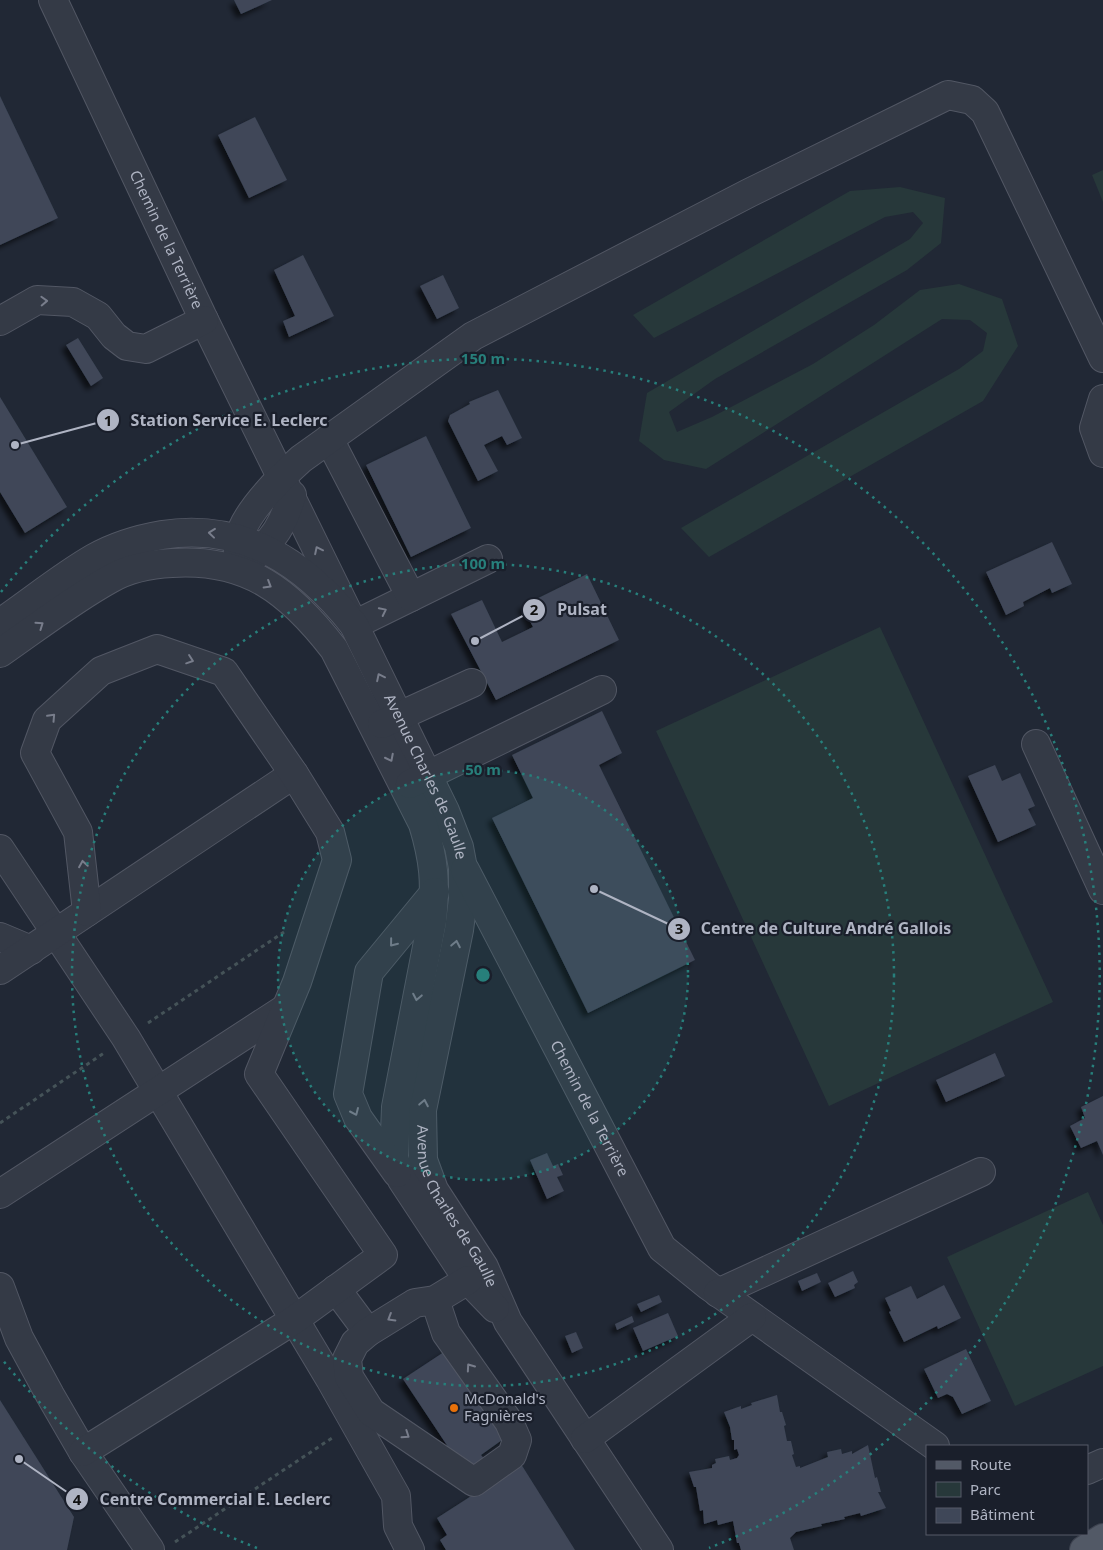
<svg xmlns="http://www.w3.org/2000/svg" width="1103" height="1550" font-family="'Noto Sans',sans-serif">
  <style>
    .green { fill: #27383a }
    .building { fill: #3f4758; filter: url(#shadow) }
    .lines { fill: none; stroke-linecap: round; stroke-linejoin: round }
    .minor-casing { stroke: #525764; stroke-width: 30 }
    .major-casing { stroke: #3e4350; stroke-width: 30 }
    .path { stroke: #455358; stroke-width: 3; stroke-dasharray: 4 4; stroke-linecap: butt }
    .minor { stroke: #343a46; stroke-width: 28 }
    .major { stroke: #525966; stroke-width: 28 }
    .oneway { stroke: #787d8b }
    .ring { fill: none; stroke: #277f7b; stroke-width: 2.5; stroke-dasharray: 2.5 5 }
    .food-dot { fill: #e8710a; stroke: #1a1f2b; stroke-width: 2 }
    .labels { text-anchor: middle; stroke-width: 4.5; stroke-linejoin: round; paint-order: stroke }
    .street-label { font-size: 15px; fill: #afb4c3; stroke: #1a1f2b }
    .poi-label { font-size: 15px; fill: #afb4c3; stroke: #1a1f2b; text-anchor: start }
    .centre { fill: #277f7b; stroke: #1a1f2b; stroke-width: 2.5 }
    .ring-label { font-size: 15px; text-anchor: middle; font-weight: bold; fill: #277f7b; stroke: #1a1f2b; stroke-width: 4.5; stroke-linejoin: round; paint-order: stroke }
    .leader { fill: none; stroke: #afb4c3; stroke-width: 2 }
    .callout-dot { fill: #afb4c3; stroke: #1a1f2b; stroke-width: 2 }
    .mark-label { font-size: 15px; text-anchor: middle; font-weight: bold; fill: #111 }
    .callout-label { font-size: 16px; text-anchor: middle; font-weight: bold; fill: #afb4c3; stroke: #1a1f2b; stroke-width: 4.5; stroke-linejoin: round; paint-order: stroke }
  </style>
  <defs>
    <filter id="shadow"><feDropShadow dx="-4.5" dy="4.5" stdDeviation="2.5" flood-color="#0009"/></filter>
  </defs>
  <rect width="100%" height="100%" fill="#212835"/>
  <!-- green -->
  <g class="green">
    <polygon points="1103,170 1103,202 1092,175"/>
    <polygon points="900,187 945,198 941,243 907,270 715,379 669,412 677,432 712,417 813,364 874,325 920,290 959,284 1002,299 1018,346 983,401 709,557 681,528 959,369 983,351 987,333 970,320 942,319 706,469 664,460 639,441 647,393 910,239 923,223 913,212 885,217 654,338 633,315 850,191"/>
    <polygon points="880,627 1053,1002 829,1106 656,731"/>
    <polygon points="1088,1192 1103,1225 1103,1366 1015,1406 947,1257"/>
  </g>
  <!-- building -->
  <g class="building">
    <polygon points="234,0 272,0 241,14"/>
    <polygon points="0,96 58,218 0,245"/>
    <polygon points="255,117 287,180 249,198 218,135"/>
    <polygon points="303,255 334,316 289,337 283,321 295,316 274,270"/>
    <polygon points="443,275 459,308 437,319 420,286"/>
    <polygon points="78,338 103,378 91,386 66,345"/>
    <polygon points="498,390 522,438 507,445 502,436 484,445 498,471 478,481 448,421 450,415 470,404 469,402"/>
    <polygon points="0,397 67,507 25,533 0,492"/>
    <polygon points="426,436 471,528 411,557 366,465"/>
    <polygon points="1052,542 1072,584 1052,593 1050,588 1023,602 1024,606 1006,615 986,572"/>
    <polygon points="587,574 619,640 496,700 451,614 482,600 502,642 533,627 522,606"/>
    <polygon points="602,711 622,753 599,765 695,960 588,1013 492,818 533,798 512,755"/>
    <polygon points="995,765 1002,781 1020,773 1035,806 1028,809 1036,825 998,842 968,776"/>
    <polygon points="995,1053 1005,1076 946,1102 936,1080"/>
    <polygon points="1103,1096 1103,1155 1097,1141 1081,1148 1070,1126 1085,1118 1081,1107"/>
    <polygon points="547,1153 553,1166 558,1164 563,1175 557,1177 564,1191 547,1199 530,1160"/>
    <polygon points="853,1271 858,1282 854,1285 855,1288 835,1297 828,1283"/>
    <polygon points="817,1273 821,1282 802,1291 798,1281"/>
    <polygon points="944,1285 961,1318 938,1329 937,1326 904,1342 889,1312 891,1311 885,1298 911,1286 917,1299"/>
    <polygon points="659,1295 662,1302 641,1312 637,1304"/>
    <polygon points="668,1313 678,1336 643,1351 633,1328"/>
    <polygon points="632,1316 634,1322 617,1330 615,1324"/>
    <polygon points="576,1332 583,1348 572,1353 565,1336"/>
    <polygon points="450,1348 509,1435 481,1455 485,1460 468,1477 403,1379"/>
    <polygon points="966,1349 991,1401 962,1414 953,1397 947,1394 938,1398 924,1369"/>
    <polygon points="777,1395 780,1412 782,1412 786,1425 784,1426 787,1441 791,1441 794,1454 792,1455 796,1467 800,1466 800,1468 828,1457 827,1452 841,1449 842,1454 852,1451 852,1454 868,1445 875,1478 877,1477 881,1492 878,1492 886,1508 861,1516 860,1513 844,1517 845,1519 821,1524 822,1526 796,1532 790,1538 794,1550 741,1550 739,1543 737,1543 733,1521 718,1525 717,1520 704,1524 703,1510 700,1511 696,1487 694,1487 689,1472 712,1468 712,1465 716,1463 715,1459 729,1456 730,1460 737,1458 739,1455 737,1449 734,1450 734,1440 732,1440 730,1427 724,1412 741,1406 741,1409 752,1405 751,1403"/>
    <polygon points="0,1400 74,1517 67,1550 0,1550"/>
    <polygon points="521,1464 575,1550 446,1550 440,1540 447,1535 437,1518"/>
  </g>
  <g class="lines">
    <!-- minor casing -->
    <g class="minor-casing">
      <g id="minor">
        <path id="s1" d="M53,0L204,320L354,625L411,597"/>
        <polyline points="0,321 37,300 73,302 98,316 114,336 127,346 146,349 204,320"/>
        <polyline points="1103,399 1094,428 1103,453"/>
        <polyline points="329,439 411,597 488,559"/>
        <path d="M251,560C274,538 283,526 292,495"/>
        <path d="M242,570C239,560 236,550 239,539C244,513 281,477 301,459L473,336L749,193L948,95L972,100L985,112L1103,358"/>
        <path id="s2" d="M0,623C31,602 61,577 94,558C115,546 139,539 162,535C244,522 305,563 354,625L445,811L459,847L463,868V899L459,930L422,1110L423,1160L434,1190L484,1267L508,1322L659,1550"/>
        <path d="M0,653C36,628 72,600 110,579C129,568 151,564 172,563C248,558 290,592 334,649L423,824C434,860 436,883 432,921L396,1107L394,1158L402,1180L468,1280L495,1308"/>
        <polyline points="382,724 472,683"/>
        <polyline points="1036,744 1103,890"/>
        <polyline points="410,784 602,690"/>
        <polyline points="0,849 126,1038 330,1379 396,1496 398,1526 410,1550"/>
        <path id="s3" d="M465,870L662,1248L709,1286L935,1446"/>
        <polyline points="0,937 31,950"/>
        <polyline points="0,970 294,774"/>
        <polyline points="397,1173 358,1118 348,1094 369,972 435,892"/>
        <polyline points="0,1194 286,1008"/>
        <polyline points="0,1287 19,1338 50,1395 83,1452 150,1550"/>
        <polyline points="336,1289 368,1332"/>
        <polyline points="718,1293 981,1172"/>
        <polyline points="435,1300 446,1333 509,1422 517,1440 512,1455 474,1482 371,1412 349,1377 347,1359 355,1343 368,1332 415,1303 435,1300 468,1280"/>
        <polyline points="585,1439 752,1317"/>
        <polyline points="83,1452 294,1320 383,1255 259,1074 297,982 337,860 330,832 294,774 224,672 157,649 101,671 47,720 35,753 78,832 87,912"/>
        <polyline points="1087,1470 1103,1463"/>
      </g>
    </g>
    <!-- major casing -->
    <g class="major-casing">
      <polyline id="major" points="1084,1550 1103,1538"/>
    </g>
    <!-- path -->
    <g class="path">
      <polyline points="148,1023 284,932"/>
      <polyline points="0,1123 104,1053"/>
      <polyline points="175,1542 332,1438"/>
    </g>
    <!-- minor -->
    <use href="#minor" class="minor"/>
    <!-- major -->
    <use href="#major" class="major"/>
  </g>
  <!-- one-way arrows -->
  <defs><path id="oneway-chevron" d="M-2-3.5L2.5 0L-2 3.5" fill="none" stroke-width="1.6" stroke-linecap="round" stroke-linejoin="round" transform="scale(1.25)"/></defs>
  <g class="oneway">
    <use href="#oneway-chevron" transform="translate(44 301) rotate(-2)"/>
    <use href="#oneway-chevron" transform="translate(212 533) rotate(-174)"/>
    <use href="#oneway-chevron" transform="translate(318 550) rotate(-116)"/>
    <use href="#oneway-chevron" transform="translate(268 585) rotate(31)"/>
    <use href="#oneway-chevron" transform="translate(383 611) rotate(-26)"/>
    <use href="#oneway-chevron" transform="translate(40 625) rotate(-35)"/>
    <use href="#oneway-chevron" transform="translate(190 660) rotate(19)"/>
    <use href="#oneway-chevron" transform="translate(380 677) rotate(-116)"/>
    <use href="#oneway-chevron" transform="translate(52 717) rotate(-47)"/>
    <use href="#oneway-chevron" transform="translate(390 758) rotate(63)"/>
    <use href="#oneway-chevron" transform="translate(83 864) rotate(-99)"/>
    <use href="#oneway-chevron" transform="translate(393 943) rotate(129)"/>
    <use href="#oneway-chevron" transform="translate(456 944) rotate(-79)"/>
    <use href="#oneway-chevron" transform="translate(417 997) rotate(101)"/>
    <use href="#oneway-chevron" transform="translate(424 1103) rotate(-79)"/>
    <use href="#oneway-chevron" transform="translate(355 1112) rotate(66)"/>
    <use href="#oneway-chevron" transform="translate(391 1318) rotate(149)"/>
    <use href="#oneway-chevron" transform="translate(470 1367) rotate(-125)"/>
    <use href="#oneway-chevron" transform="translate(406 1435) rotate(34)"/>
  </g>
  <!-- distance rings -->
  <circle cx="483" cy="975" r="205" fill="#277f7b" fill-opacity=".12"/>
  <g class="ring">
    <circle cx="483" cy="975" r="205"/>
    <circle cx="483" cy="975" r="411"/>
    <path d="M257 1548A616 616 0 0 1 1 1358M1 592A616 616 0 1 1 709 1548"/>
  </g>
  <!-- markers -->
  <circle class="food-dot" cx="454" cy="1408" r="5"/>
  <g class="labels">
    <!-- street labels -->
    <g class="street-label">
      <text dy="5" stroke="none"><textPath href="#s1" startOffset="265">Chemin de la Terrière</textPath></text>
      <text dy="5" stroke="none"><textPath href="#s2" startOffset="578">Avenue Charles de Gaulle</textPath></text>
      <text dy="5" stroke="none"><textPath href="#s3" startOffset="269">Chemin de la Terrière</textPath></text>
      <text dy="5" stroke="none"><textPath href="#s2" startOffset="1028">Avenue Charles de Gaulle</textPath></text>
    </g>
    <!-- poi labels -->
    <g class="poi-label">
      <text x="464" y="1404">McDonald's<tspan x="464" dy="17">Fagnières</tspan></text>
    </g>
  </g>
  <circle cx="483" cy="975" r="8" class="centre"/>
  <g class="ring-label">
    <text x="483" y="364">150 m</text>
    <text x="483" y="569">100 m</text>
    <text x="483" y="775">50 m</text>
  </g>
  <!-- callouts -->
  <path class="leader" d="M15 445L108 420M475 641L534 610M594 889L679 929M19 1459L77 1499"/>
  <g class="callout-dot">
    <circle cx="15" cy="445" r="5"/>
    <circle cx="475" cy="641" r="5"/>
    <circle cx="594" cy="889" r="5"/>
    <circle cx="19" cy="1459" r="5"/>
    <circle cx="108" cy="420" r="12"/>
    <circle cx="534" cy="610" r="12"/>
    <circle cx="679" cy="929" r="12"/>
    <circle cx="77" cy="1499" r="12"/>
  </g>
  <g class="mark-label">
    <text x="108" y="426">1</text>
    <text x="534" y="615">2</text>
    <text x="679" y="934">3</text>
    <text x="77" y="1505">4</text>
  </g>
  <g class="callout-label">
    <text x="229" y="426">Station Service E. Leclerc</text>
    <text x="582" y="615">Pulsat</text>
    <text x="826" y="934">Centre de Culture André Gallois</text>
    <text x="215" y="1505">Centre Commercial E. Leclerc</text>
  </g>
  <!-- legend -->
  <rect x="926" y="1445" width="162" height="90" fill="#1a1f2b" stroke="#565b68"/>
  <rect x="936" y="1461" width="25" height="8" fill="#525966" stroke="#565b68"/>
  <text x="970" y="1470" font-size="15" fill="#afb4c3">Route</text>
  <rect x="936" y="1482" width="25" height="15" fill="#27383a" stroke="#565b68"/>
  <text x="970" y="1495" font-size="15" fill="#afb4c3">Parc</text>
  <rect x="936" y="1508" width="25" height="15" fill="#3f4758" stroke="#565b68"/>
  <text x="970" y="1520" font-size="15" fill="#afb4c3">Bâtiment</text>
</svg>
